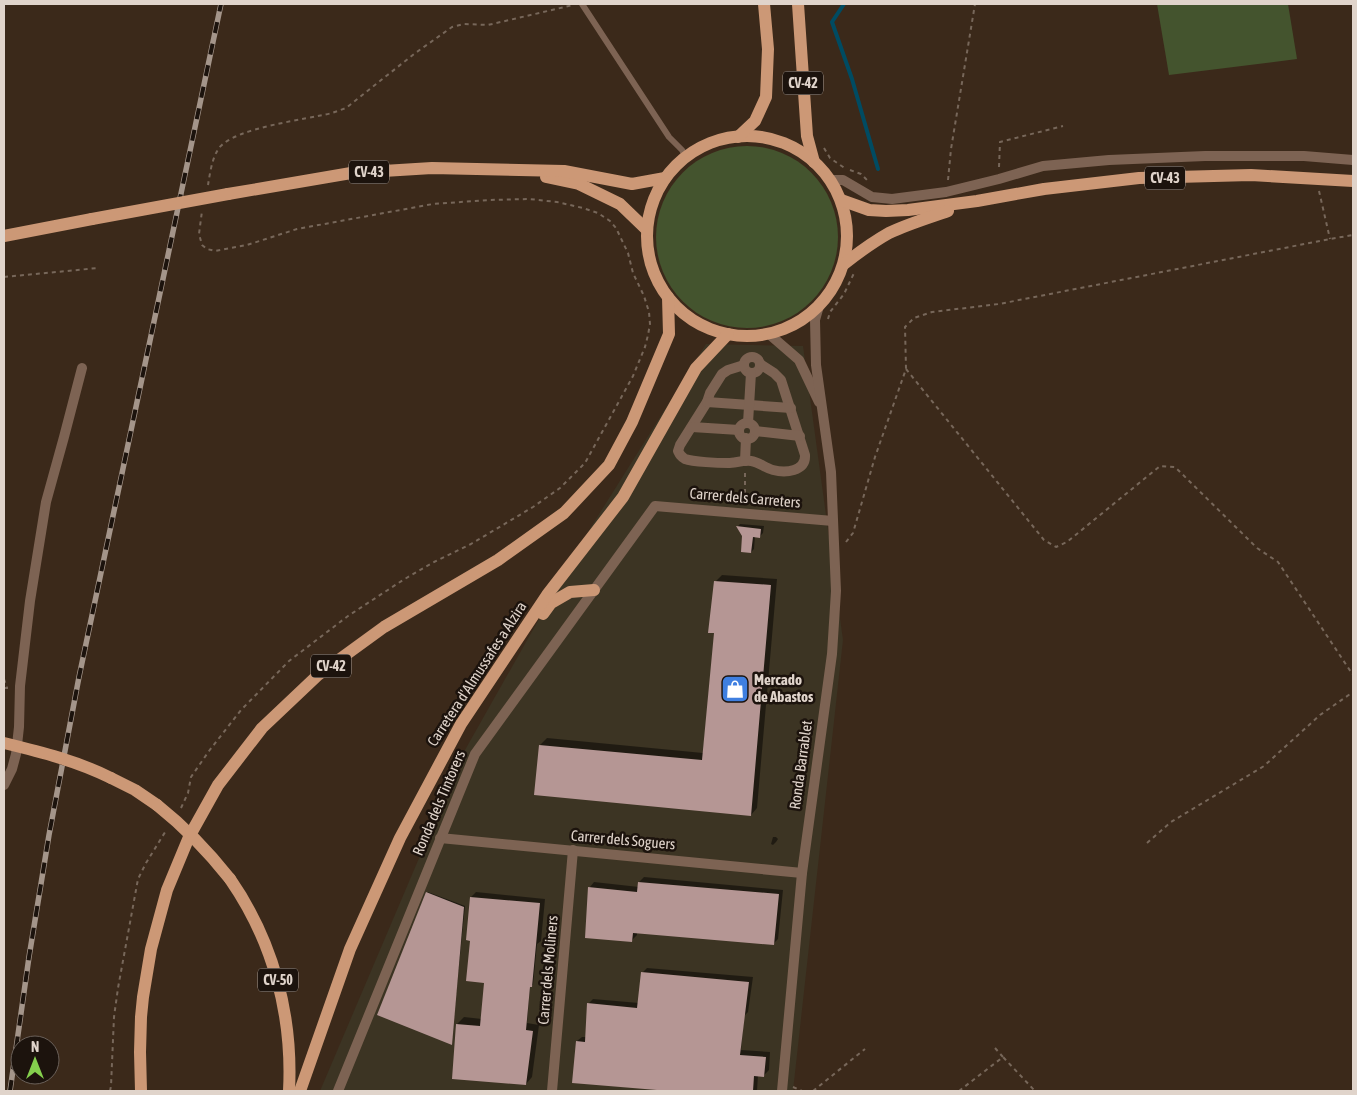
<svg xmlns="http://www.w3.org/2000/svg" width="1357" height="1095" font-family="'Asap Condensed',sans-serif">
  <style>
    .industrial { fill: #3c3423 }
    .green { fill: #44542e }
    .shadow { fill: #0007 }
    .lines { fill: none; stroke-linecap: round; stroke-linejoin: round }
    .stream { stroke: #004b62; stroke-width: 4 }
    .building { fill: #b59694 }
    .path { stroke: #77675a; stroke-width: 2; stroke-dasharray: 4 4; stroke-linecap: butt }
    .lane { stroke: #7d6353; stroke-width: 6 }
    .street { stroke: #7d6353; stroke-width: 10 }
    .primary { stroke: #cc9876; stroke-width: 12 }
    .rail-casing { stroke: #a4958a; stroke-width: 5.5 }
    .rail { stroke: #1c130d; stroke-width: 4; stroke-dasharray: 11; stroke-linecap: butt }
    .primary-bridge { stroke: #cc9876; stroke-width: 12 }
    .labels { text-anchor: middle; stroke-width: 5; stroke-linejoin: round; paint-order: stroke }
    .shield { fill: #1c130d; stroke: #a59a92; stroke-width: 1 }
    .shield-label { font-size: 14px; font-weight: bold; fill: #e0d4cb }
    .street-label { font-size: 15px; fill: #e0d4cb; stroke: #1c130d }
    .poi-label { font-size: 15px; font-weight: bold; fill: #e0d4cb; stroke: #1c130d; text-anchor: start }
  </style>
  <rect width="100%" height="100%" fill="#3b291a"/>
  <!-- industrial -->
  <polygon class="industrial" points="706,344 803,346 843,640 793,1091 320,1091 465,750 591,527"/>
  <!-- green -->
  <g class="green">
    <polygon points="1157,4 1288,4 1297,59 1169,75"/>
    <circle cx="747" cy="237" r="91"/>
  </g>
  <!-- shadow -->
  <g class="shadow">
    <polygon points="740,524 764,526 763,533 760,536 755,536 754,549 751,552 744,535 737,527"/>
    <polygon points="722,575 777,579 757,808 751,815 540,745 547,738 703,753 715,632 716,581"/>
    <polygon points="773,837 776,837 778,839 776,842 773,845 771,844"/>
    <polygon points="644,877 783,890 778,939 773,944 637,932 637,935 632,940 590,887 594,882 639,887 639,882"/>
    <polygon points="428,892 465,906 451,1044 427,893"/>
    <polygon points="476,892 545,899 541,941 537,944 533,985 530,986 527,1023 539,1025 532,1077 526,1084 457,1024 464,1017 482,1019 485,982 472,940 471,897"/>
    <polygon points="647,968 753,977 748,1012 744,1016 741,1050 770,1052 769,1070 764,1075 758,1075 757,1091 685,1091 574,1081 577,1041 582,1037 586,1037 588,1004 593,999 639,1003 642,973"/>
  </g>
  <g class="lines">
    <!-- stream -->
    <polyline class="stream" points="844,4 832,22 852,79 878,169"/>
  </g>
  <!-- building -->
  <g class="building">
    <polygon points="736,526 761,529 760,538 753,537 751,553 741,552 742,536"/>
    <polygon points="714,581 771,585 751,816 534,795 539,745 702,760 714,633 708,633"/>
    <polygon points="638,882 779,894 774,945 633,933 632,942 585,938 588,887 637,892"/>
    <polygon points="426,892 464,907 452,1045 377,1015"/>
    <polygon points="470,897 540,903 532,987 530,987 526,1030 533,1031 526,1085 452,1079 456,1024 480,1026 484,983 466,981 470,941 466,940"/>
    <polygon points="641,972 749,982 740,1055 766,1057 764,1077 754,1076 753,1091 669,1091 572,1083 576,1041 585,1042 587,1003 637,1008"/>
  </g>
  <g class="lines">
    <!-- path -->
    <g class="path">
      <polyline points="824,148 830,158 846,169"/>
      <polyline points="999,167 1000,142 1063,126"/>
      <polyline points="850,170 861,174 869,182"/>
      <polyline points="948,180 951,149 975,4"/>
      <path d="M208,185C210,173 212,158 219,148C236,127 305,120 332,113L346,108L414,54L452,27L464,24L488,25L573,5"/>
      <polyline points="1319,191 1330,239"/>
      <polyline points="4,277 98,268"/>
      <polyline points="828,319 830,312 844,294 855,271"/>
      <polyline points="906,369 1044,540 1056,547 1067,542 1160,466 1175,467 1257,548 1278,562 1353,675"/>
      <polyline points="745,473 745,503"/>
      <polyline points="846,542 853,533 875,457 906,369 905,327 914,318 932,312 999,304 1330,239 1353,235"/>
      <polyline points="4,679 7,688"/>
      <polyline points="4,688 10,688"/>
      <polyline points="181,808 188,793 191,777 209,751 241,710 289,661 348,616 403,580 434,562 471,544 533,507 560,488 585,463 633,376 645,347 648,335 650,324 649,312 644,296 633,273 628,253 616,228 610,221 598,213 583,208 557,202 529,199 489,200 433,204 297,229 247,245 215,251 207,249 202,245 199,234 202,211"/>
      <polyline points="1147,843 1171,822 1264,766 1320,715 1353,692"/>
      <polyline points="995,1048 1003,1057"/>
      <polyline points="793,1087 802,1091"/>
      <polyline points="110,1091 111,1086 114,1017 118,988 138,879 146,863 167,829"/>
      <polyline points="813,1091 865,1049"/>
      <polyline points="959,1091 1003,1057 1035,1091"/>
    </g>
    <!-- lane -->
    <polyline class="lane" points="582,4 669,137 682,150 686,157"/>
    <!-- street -->
    <g class="street">
      <polyline points="830,180 843,180 872,197 892,199 946,192 999,179 1043,166 1109,160 1205,156 1304,156 1353,160"/>
      <polyline points="769,334 799,360 819,402"/>
      <circle cx="752" cy="365" r="8"/>
      <path d="M744,365L728,370L722,374L710,393L707,402L680,445L678,451C680,455 681,457 685,459C693,462 719,463 728,463C735,463 743,460 751,461C759,462 765,468 773,470C785,473 806,472 805,455L781,380L774,373L760,364"/>
      <polyline points="707,402 791,408"/>
      <polyline points="748,423 751,373"/>
      <circle cx="747" cy="431" r="8"/>
      <polyline points="692,427 739,430"/>
      <polyline points="755,431 800,436"/>
      <polyline points="745,461 746,438"/>
      <polyline points="4,785 12,769 16,754 19,727 20,686 30,601 46,502 64,437 82,368"/>
      <polyline points="440,838 802,873"/>
      <polyline points="338,1091 475,754 655,506 833,521"/>
      <polyline points="552,1091 573,850"/>
      <polyline points="782,1091 802,873 832,654 836,591 831,472 816,365 815,320 819,306"/>
    </g>
    <!-- primary -->
    <g class="primary">
      <polyline points="798,4 807,136 814,162"/>
      <circle cx="747" cy="236" r="100"/>
      <polyline points="738,137 755,121 766,97 768,49 764,4"/>
      <polyline points="546,177 579,184 620,204 647,230"/>
      <polyline points="228,194 351,173 432,168 564,171 632,184 665,178"/>
      <polyline points="841,200 869,210 886,211 908,210 977,201 1044,189 1139,178 1251,175 1353,181"/>
      <polyline points="4,236 92,219"/>
      <path d="M844,264C858,253 873,242 889,233C908,224 928,218 948,211"/>
      <polyline points="543,614 551,603 570,592 594,590"/>
      <polyline points="111,778 135,790 157,805"/>
      <path d="M230,879C273,941 293,1015 289,1091"/>
      <polyline points="141,1091 140,1052 141,1017 143,997 151,949 167,890 189,837 218,785 262,728 318,675 384,627 498,560 564,513 609,465 632,422 669,334 668,297"/>
      <polyline points="300,1091 350,949 400,838 461,724 547,595 623,497 696,368 728,334"/>
    </g>
    <!-- rail casing -->
    <g class="rail-casing">
      <polyline id="rail" points="10,1091 29,957 49,835 79,677 221,4"/>
    </g>
    <!-- rail -->
    <use href="#rail" class="rail"/>
    <!-- primary-bridge -->
    <g class="primary-bridge">
      <polyline points="92,219 228,194"/>
      <path d="M4,743C41,752 77,761 111,778"/>
      <path d="M157,805C186,828 207,850 230,879"/>
    </g>
  </g>
  <!-- icons -->
  <defs>
    <g id="shop-square" transform="scale(1.4375)"><rect x="-9" y="-9" width="18" height="18" rx="4" fill="#3f7fe0" stroke="#1c130d"/><path d="M-5-2.5h2.3a2.7 3.5 0 0 1 5.4 0H5L5.5 6h-11ZM-1.5-2.5h3a1.5 2.3 0 0 0-3 0Z" fill="#fff"/></g>
  </defs>
  <g fill-rule="evenodd">
    <use href="#shop-square" x="735" y="689"/>
  </g>
  <g class="labels">
    <!-- shield labels -->
    <g class="shield">
      <rect x="783" y="71.5" width="40" height="23" rx="4"/>
      <rect x="349" y="160.5" width="40" height="23" rx="4"/>
      <rect x="1145" y="166.5" width="40" height="23" rx="4"/>
      <rect x="311" y="654.5" width="40" height="23" rx="4"/>
      <rect x="258" y="968.5" width="40" height="23" rx="4"/>
    </g>
    <g class="shield-label">
      <text x="803" y="88">CV-42</text>
      <text x="369" y="177">CV-43</text>
      <text x="1165" y="183">CV-43</text>
      <text x="331" y="671">CV-42</text>
      <text x="278" y="985">CV-50</text>
    </g>
    <!-- street labels -->
    <g class="street-label">
      <text transform="translate(745 498) rotate(5)" y="5">Carrer dels Carreters</text>
      <text transform="translate(477 674) rotate(-57)" y="5">Carretera d'Almussafes a Alzira</text>
      <text transform="translate(801 765) rotate(-82)" y="5">Ronda Barrablet</text>
      <text transform="translate(439 803) rotate(-67)" y="5">Ronda dels Tintorers</text>
      <text transform="translate(623 840) rotate(5)" y="5">Carrer dels Soguers</text>
      <text transform="translate(548 970) rotate(-85)" y="5">Carrer dels Moliners</text>
    </g>
    <!-- poi labels -->
    <g class="poi-label">
      <text x="754" y="685">Mercado<tspan x="754" dy="17">de Abastos</tspan></text>
    </g>
  </g>
  <!-- border -->
  <rect width="1357" height="1095" fill="none" stroke="#e0d4cb" stroke-width="10"/>
  <!-- north arrow -->
  <g transform="translate(35 1060)"><circle r="24" fill="#1c130d" stroke="#6a6059"/>
  <path d="M0-4L9 19L0 12L-9 19Z" fill="#84cf4d"/>
  <text y="-8" font-size="14" font-weight="bold" text-anchor="middle" fill="#e0d4cb">N</text>
  </g>
</svg>
